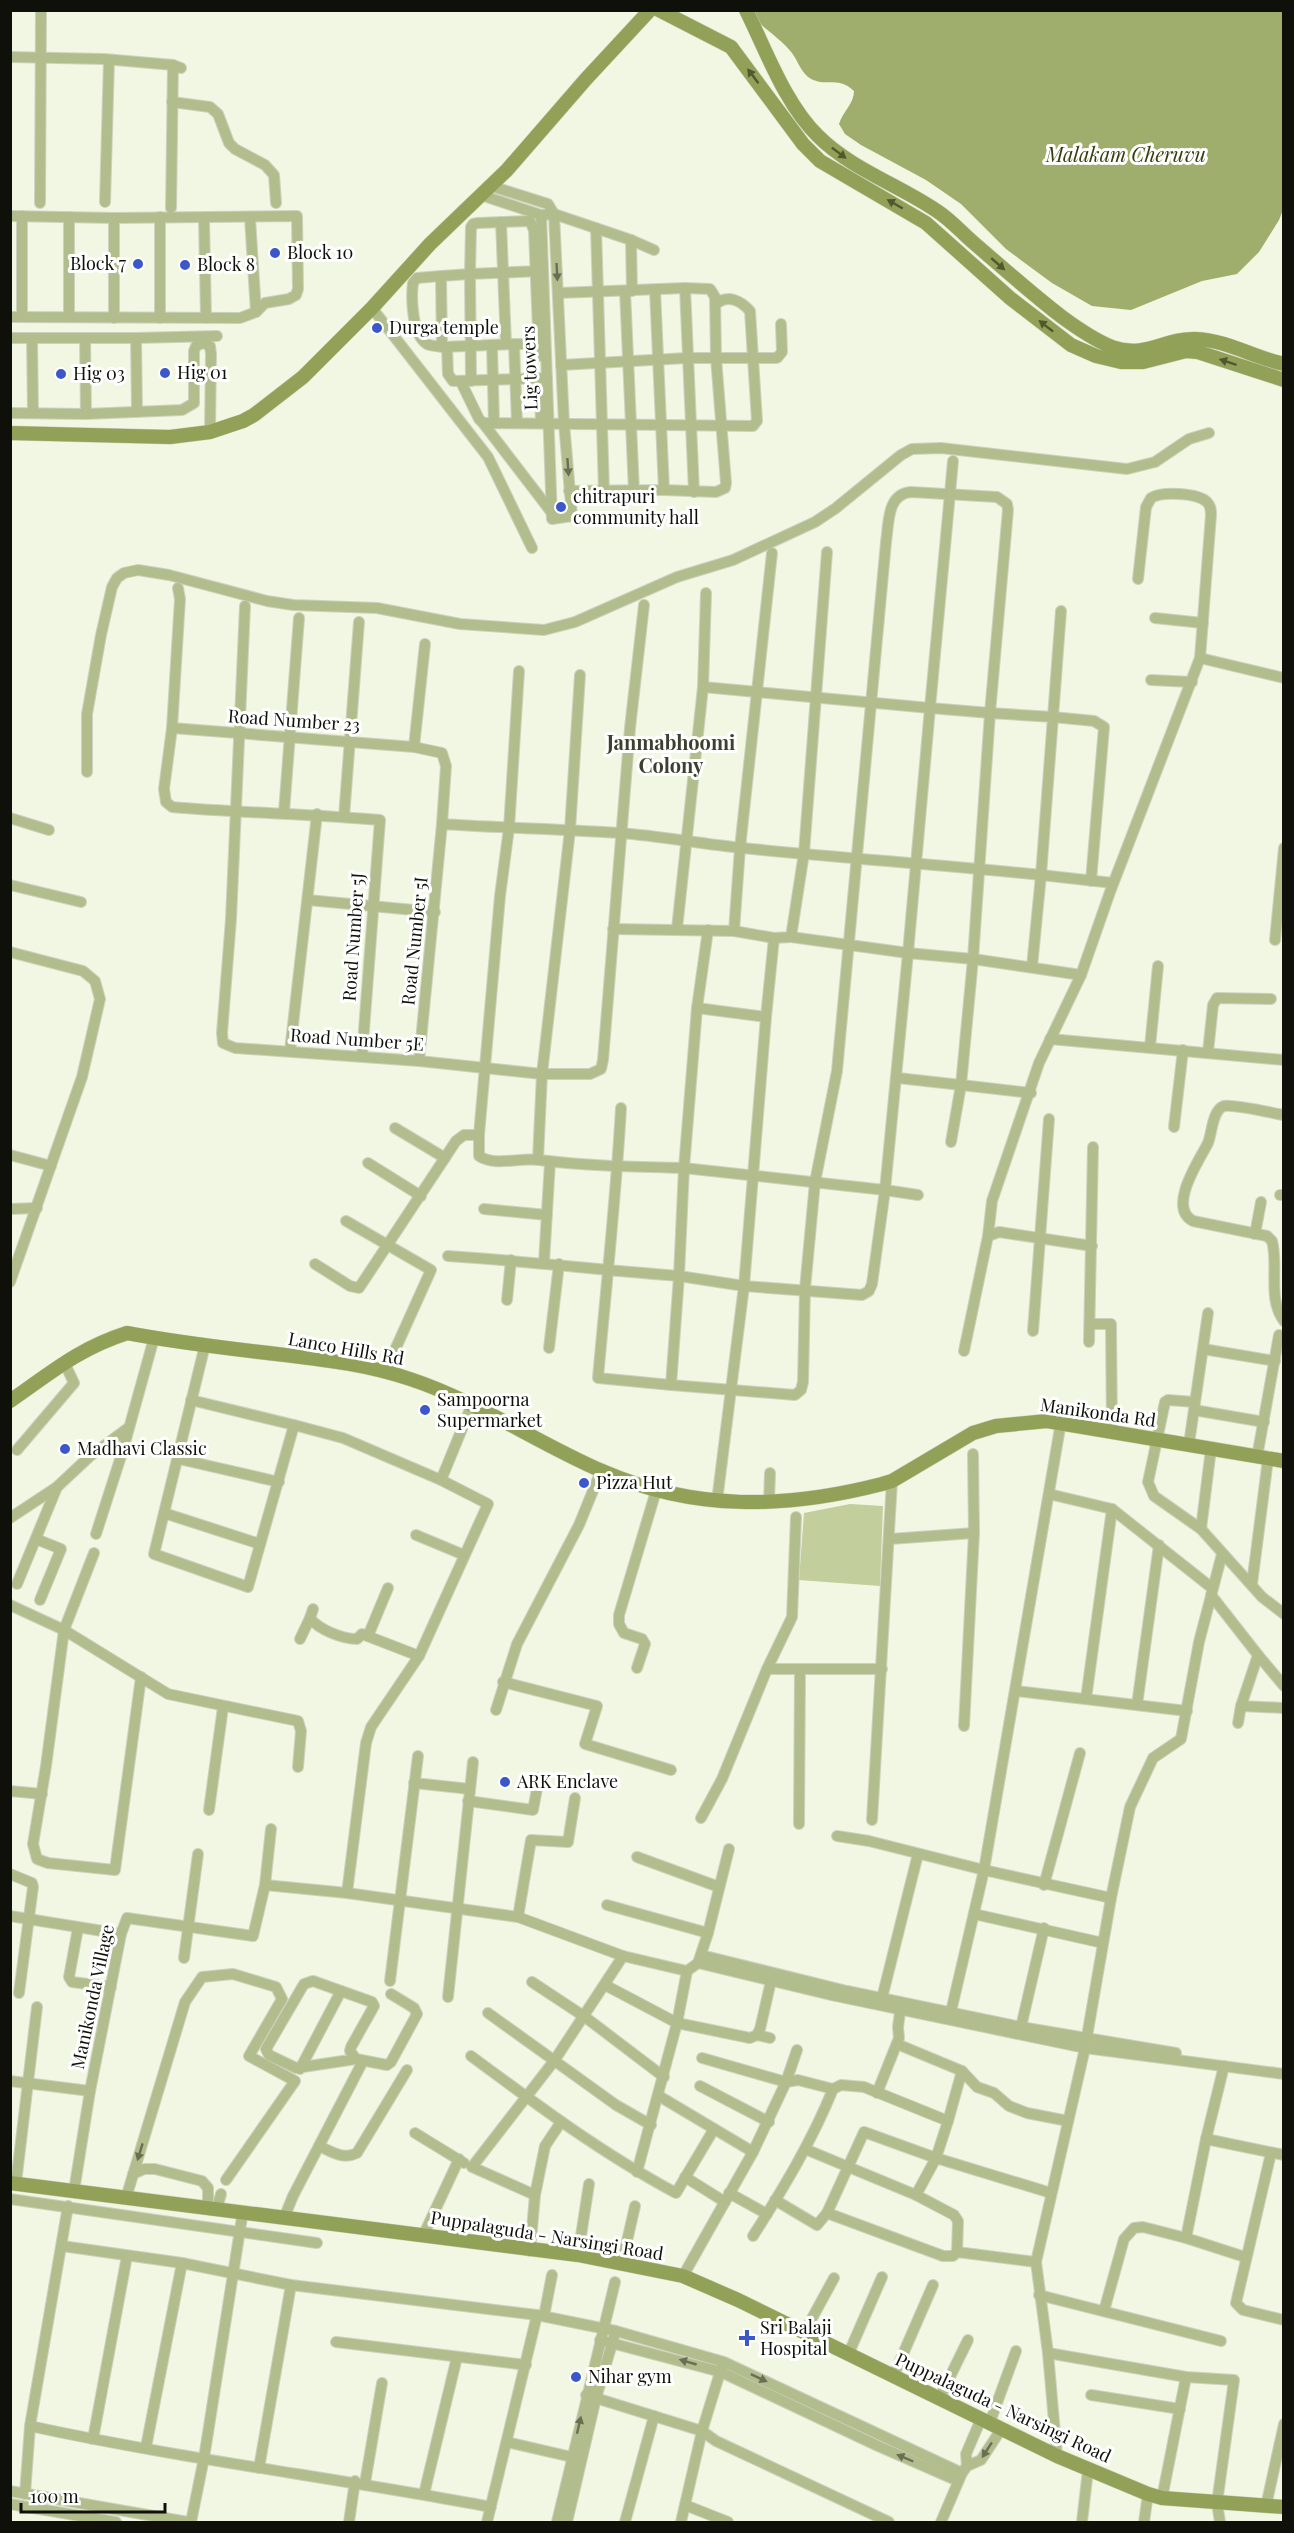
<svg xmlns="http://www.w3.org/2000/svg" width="1294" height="2533" font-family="'Playfair Display',serif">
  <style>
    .green { fill: #c2ce9c }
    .water { fill: #9fad6d }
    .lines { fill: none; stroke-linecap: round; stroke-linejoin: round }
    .street-casing { stroke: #cdd2bf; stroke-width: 12 }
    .secondary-casing { stroke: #cdd2bf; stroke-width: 15 }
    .street { stroke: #b2bd8d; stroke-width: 10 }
    .secondary { stroke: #92a158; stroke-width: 14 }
    .oneway { fill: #505830 }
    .oneway2 { fill: #696f52 }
    .poi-dot { fill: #3b57c9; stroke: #fff; stroke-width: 2 }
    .labels { text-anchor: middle; stroke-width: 6; stroke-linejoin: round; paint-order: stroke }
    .poi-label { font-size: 18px; fill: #0f1009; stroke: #fff; text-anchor: start }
    .street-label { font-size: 18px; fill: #0f1009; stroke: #fff }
    .water-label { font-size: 20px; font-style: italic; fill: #353d0c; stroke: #fff }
    .neighbourhood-label { font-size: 20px; font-weight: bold; fill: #3d4030; stroke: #fff }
  </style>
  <rect width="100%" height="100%" fill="#f1f7e2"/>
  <!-- green -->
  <polygon class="green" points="850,1504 883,1506 880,1586 799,1580 804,1513"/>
  <!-- water -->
  <path class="water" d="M748,11H1283V210L1279,220L1259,252L1237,274L1202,281L1131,310L1092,306L1052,283L1006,249L961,204L926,180L861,145L845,134L839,124C843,111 854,104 854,91C838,76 827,87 811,79C801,73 798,61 792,53C780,37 760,27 748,11Z"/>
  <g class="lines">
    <!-- street casing -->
    <g class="street-casing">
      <g id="street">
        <polyline points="10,57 104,59 173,65 181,68"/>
        <polyline points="172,102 210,107 218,114 229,143 235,149 265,165 274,175 276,203"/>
        <polyline points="491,186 548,204 554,214 564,423 572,516 552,519 541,215"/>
        <polyline points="481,195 541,215 554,214 631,240 632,291"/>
        <polyline points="105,202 109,60"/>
        <polyline points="40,203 41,10"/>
        <polyline points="171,208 173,65"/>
        <polyline points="10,216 114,218 297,216 298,289 296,295 289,299 265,303 256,312 240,318 10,317"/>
        <polyline points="22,216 22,317"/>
        <polyline points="69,217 69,317"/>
        <polyline points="160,217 160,318"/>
        <polyline points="114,218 114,318"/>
        <polyline points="204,218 206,318"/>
        <polyline points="250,218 256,312"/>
        <polyline points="501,222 506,344"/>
        <polyline points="596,228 604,491"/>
        <polyline points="631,240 654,250"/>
        <path d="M441,276L417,278L413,283C411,298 412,335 427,344C430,346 438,346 442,347L545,343"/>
        <polyline points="625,291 634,491"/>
        <polyline points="559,293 685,288 694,492"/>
        <polyline points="372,308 488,457 532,548"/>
        <polyline points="10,338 136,338 217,336"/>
        <polyline points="32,338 33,413"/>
        <polyline points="85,338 86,414"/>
        <polyline points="136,338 137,412"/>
        <polyline points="514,344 517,423"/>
        <polyline points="492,345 494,423"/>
        <polyline points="442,347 441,276 470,274 471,227 473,224 478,223 530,221 534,230 539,356"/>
        <polyline points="447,347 448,374 453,381 547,378"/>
        <polyline points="561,365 687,358 777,358 782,352 781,324"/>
        <polyline points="471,381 470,274 540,271"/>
        <polyline points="461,382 479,419 483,423"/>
        <polyline points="540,393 541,423"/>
        <polyline points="10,413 86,414 182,410 194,403 194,351 196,346 203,343 210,346 211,354 210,432"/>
        <polyline points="664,490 716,492 725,488 726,483 716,358 715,297 710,289 685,288"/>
        <polyline points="569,491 664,490 655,290"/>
        <path d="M552,513L483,423L753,426L757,421L750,311C741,301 728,294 716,304"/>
        <path d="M178,588L180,599L172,728L164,789L166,802L172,807C241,813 311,814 380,820L362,1056"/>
        <polyline points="245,606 231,919 222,1033 223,1043 235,1048 419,1061 542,1074 590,1074 601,1069 603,1060 630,728 644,605"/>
        <polyline points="1061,611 1053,717 1094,721 1104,727 1091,881"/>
        <polyline points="1155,618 1203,623"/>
        <polyline points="1200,658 1284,678"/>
        <path d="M519,671L509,828L500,896L479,1135V1156C496,1167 520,1157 539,1160C587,1166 635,1167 684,1168L697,1008"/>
        <polyline points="1151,680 1192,682"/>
        <polyline points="703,687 930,708 953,461"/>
        <polyline points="172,728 414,747 442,753 446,766 442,824 419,1061"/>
        <polyline points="414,747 425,644"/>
        <polyline points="87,772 87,714 101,635 112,587 117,578 124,573 138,570 169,575 267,601 293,605 377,608 460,624 544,630 575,622 677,577 733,560 815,522 836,508 901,455 912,449 941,448 1127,469 1155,462 1189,439 1209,433"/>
        <polyline points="284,812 299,618"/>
        <polyline points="344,817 359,622"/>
        <polyline points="10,818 49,830"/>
        <path d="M442,824C502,828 561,829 620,833C661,836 701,844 742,848C842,858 942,865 1041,875L1053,717L990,713L973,959L908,953L885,1190L684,1168L679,1276L744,1286L862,1295L869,1291L872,1284L885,1190L918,1195"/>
        <polyline points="10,885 81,902"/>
        <polyline points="308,900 435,912"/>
        <polyline points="613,929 734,931 774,938 791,937 804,853 827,552"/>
        <polyline points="677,929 703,687 706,593"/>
        <polyline points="708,930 697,1008 766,1017 744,1286 717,1501"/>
        <polyline points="734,931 740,848 772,553"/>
        <polyline points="1275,940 1284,848"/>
        <polyline points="10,952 83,971 95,981 100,999 82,1077 10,1282"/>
        <polyline points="1032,967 1041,875 1113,883"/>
        <polyline points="766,1017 774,938"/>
        <polyline points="1050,1039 1284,1060"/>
        <polyline points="1150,1047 1158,966"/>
        <polyline points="290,1051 317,814"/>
        <polyline points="1208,1052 1213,1005 1217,998 1271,999"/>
        <polyline points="898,1078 961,1085 951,1142"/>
        <polyline points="1031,1093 961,1085 973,959 1081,975"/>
        <path d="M1284,1115C1272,1113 1234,1104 1224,1106C1212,1110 1212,1134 1208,1143C1199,1161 1167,1207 1193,1221L1267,1236L1272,1241C1279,1266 1267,1299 1284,1321"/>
        <polyline points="1174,1127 1183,1050"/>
        <polyline points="395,1128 445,1158"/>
        <polyline points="10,1155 51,1166"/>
        <polyline points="538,1159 542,1074 570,830 580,675"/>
        <polyline points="368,1163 421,1196"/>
        <polyline points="1280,1195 1284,1195"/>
        <polyline points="10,1209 37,1208"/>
        <polyline points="484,1209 547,1215"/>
        <polyline points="346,1221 431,1270 385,1372"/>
        <polyline points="1255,1234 1261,1202"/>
        <path d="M988,1236L992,1201L1039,1063L1081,975L1110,892L1200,658L1211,515C1211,510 1211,506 1207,502C1198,493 1162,491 1151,498L1146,507L1138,579"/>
        <path d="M448,1256C525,1261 602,1270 679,1276L671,1385L598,1378C606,1288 616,1198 621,1108"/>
        <polyline points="544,1262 550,1162"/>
        <polyline points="315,1264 350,1286 359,1288 456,1141 464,1135 479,1135"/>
        <polyline points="507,1300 511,1260"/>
        <polyline points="1090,1324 1111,1324 1112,1431"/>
        <polyline points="1033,1331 1049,1119"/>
        <polyline points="1089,1342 1093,1147"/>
        <polyline points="205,1345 154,1554 248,1587 294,1425 343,1438 441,1480 488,1504 419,1656 371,1727 366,1743 347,1893"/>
        <polyline points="549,1348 559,1264"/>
        <polyline points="1203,1349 1275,1361"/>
        <polyline points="964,1351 988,1236 999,1232 1092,1246"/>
        <path d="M671,1385L795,1395L801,1390L803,1382L805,1289L815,1182L837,1071L886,542C889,522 887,494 911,492L997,497L1007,504L1008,510L990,713L930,708L908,953L791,937"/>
        <polyline points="191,1400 294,1425"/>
        <polyline points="1195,1402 1168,1400 1165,1402 1148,1482 1154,1496 1201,1529 1262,1597 1284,1614"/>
        <polyline points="1194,1410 1264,1422"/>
        <polyline points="1061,1422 984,1870 1111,1898"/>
        <polyline points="1189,1444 1208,1313"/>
        <polyline points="17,1450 74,1383 64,1362"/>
        <polyline points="1257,1457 1279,1335"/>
        <polyline points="179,1459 279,1482"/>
        <polyline points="441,1480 471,1407"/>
        <polyline points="1049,1494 1112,1509 1212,1588"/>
        <polyline points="769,1502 770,1473"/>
        <polyline points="164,1513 260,1544"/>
        <polyline points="10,1518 57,1487 89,1457 128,1428"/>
        <polyline points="1201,1529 1211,1449"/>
        <polyline points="96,1534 123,1450 154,1338"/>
        <polyline points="416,1535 464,1555"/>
        <polyline points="36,1539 61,1549 40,1600"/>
        <polyline points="890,1539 974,1533"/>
        <polyline points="94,1553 64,1630 46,1766 33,1844 37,1859 48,1863 115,1870 141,1677"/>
        <polyline points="17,1584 57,1487"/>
        <polyline points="1252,1584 1268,1459"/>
        <polyline points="1211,1595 1258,1655 1241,1706 1238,1723"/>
        <polyline points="10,1605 64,1630 168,1694 298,1721 301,1731 298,1767"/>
        <path d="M313,1609L310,1618C319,1630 343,1639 357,1639L362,1634L419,1656"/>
        <polyline points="368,1636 388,1588"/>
        <polyline points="300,1639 310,1618"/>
        <polyline points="1258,1655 1284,1686"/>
        <polyline points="637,1668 645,1644 642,1639 624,1633 619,1624 619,1615 656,1491"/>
        <polyline points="767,1669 792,1617 796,1517"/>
        <polyline points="503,1682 597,1706 585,1744 671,1770"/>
        <polyline points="1016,1691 1187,1711"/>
        <polyline points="1086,1699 1112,1509"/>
        <polyline points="1137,1705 1159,1545"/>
        <polyline points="1241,1706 1284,1708"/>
        <polyline points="496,1710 517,1644 579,1525 601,1471"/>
        <polyline points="964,1726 974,1533 973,1454"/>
        <polyline points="414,1783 470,1789"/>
        <polyline points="10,1791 42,1794"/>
        <polyline points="468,1801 533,1810 539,1778"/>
        <polyline points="209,1810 223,1707"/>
        <polyline points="701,1818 722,1779 767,1669 800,1669"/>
        <polyline points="872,1820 892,1481"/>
        <polyline points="799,1824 800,1669 882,1669"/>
        <polyline points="837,1836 869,1841 984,1870 950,2016"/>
        <polyline points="637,1857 719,1887"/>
        <polyline points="10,1874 32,1883 33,1887 19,1993"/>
        <polyline points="265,1885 347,1893 518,1917 531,1840 568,1842 575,1798"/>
        <polyline points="1044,1885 1080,1753"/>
        <polyline points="607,1905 708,1933"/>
        <polyline points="974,1914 1103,1943"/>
        <polyline points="10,1916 121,1934"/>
        <polyline points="518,1917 623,1956 687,1971 698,1963 708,1933 729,1849"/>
        <polyline points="78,1928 69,1977 72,1982 111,1987"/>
        <polyline points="701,1955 847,1991 1021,2027 1176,2053"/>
        <polyline points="184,1958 198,1854"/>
        <polyline points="698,1963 831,1995 1085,2048 1284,2074"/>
        <polyline points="390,1981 418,1756"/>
        <polyline points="532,1982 585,2017 664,2077"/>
        <polyline points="605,1985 677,2023 750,2038 757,2035 760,2029 771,1981"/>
        <polyline points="448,1997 473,1762"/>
        <polyline points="882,1998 918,1854"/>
        <polyline points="488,2013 616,2105 651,2125"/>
        <polyline points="1021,2027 1044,1928"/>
        <polyline points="757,2035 770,2038"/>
        <polyline points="897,2044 962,2071 977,2087 994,2093 1009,2106 1027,2113 1068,2121"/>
        <path d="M471,2056C537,2105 603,2154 676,2193L714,2129"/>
        <polyline points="702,2058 786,2082 797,2050"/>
        <polyline points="356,2059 350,2051 351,2047 374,2006 372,2002 313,1981 304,1984 301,1989 266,2049 269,2055 296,2068 356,2059 387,2065 391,2062 417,2014 414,2008 391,1994"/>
        <polyline points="300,2069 341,1991"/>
        <polyline points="10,2081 90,2091"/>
        <polyline points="700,2086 769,2122"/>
        <polyline points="833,2089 841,2085 864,2087 948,2121 936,2158 916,2195"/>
        <polyline points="877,2093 899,2038 898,2027 901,2004"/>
        <polyline points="659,2096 753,2152"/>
        <polyline points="948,2121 962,2071"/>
        <polyline points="561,2122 545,2146 535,2195 472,2167 554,2061 623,1956"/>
        <polyline points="415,2133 464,2163"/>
        <polyline points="1206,2139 1284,2155"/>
        <path d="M319,2146C332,2152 343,2160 357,2153L407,2070"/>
        <polyline points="805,2149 916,2195 954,2215 958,2221 957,2252"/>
        <polyline points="1271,2153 1236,2303 1243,2310 1284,2320"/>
        <polyline points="637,2172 677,2023 687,1971"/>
        <polyline points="133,2174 144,2169 155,2169 202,2181 208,2188 208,2207"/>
        <polyline points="685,2177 725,2202"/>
        <polyline points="16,2183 37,2007"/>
        <polyline points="74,2191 90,2091 121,1934 127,1918 253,1936 265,1885 271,1829"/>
        <polyline points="729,2193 767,2214"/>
        <polyline points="126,2198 185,2002 202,1977 233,1974 276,1987 282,1999 249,2056 295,2081 226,2180"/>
        <polyline points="10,2199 317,2243"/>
        <polyline points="775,2200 817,2225 827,2213 864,2132 936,2158 1051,2193"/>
        <polyline points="217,2208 221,2194"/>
        <polyline points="827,2213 943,2256 953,2256 957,2252 1036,2262"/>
        <polyline points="284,2218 293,2196 363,2061"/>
        <polyline points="423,2236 459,2159"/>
        <polyline points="1186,2238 1206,2139 1224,2066"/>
        <polyline points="62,2246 182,2263 291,2285 537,2315 616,2331 724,2362 962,2473"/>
        <polyline points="530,2251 535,2195"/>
        <polyline points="578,2255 589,2184"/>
        <polyline points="622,2263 635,2206"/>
        <path d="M683,2276L753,2152L786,2082L798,2080L833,2089C812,2141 783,2189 753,2236"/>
        <polyline points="1039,2295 1221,2341"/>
        <polyline points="1104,2311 1124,2239 1134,2228 1143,2227 1186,2238 1245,2257"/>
        <polyline points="544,2316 552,2275"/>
        <polyline points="804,2333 834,2278"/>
        <polyline points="600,2340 721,2372 878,2446 958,2481"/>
        <polyline points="336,2342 526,2365"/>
        <polyline points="1048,2353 1186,2377 1234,2380 1217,2503 1220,2522"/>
        <polyline points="848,2355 882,2277"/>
        <polyline points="893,2377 933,2285"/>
        <polyline points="586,2395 702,2431 716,2441 889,2522"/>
        <polyline points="1091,2395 1180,2409"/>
        <polyline points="939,2399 968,2340"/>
        <polyline points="990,2422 1016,2351"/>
        <path d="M30,2426C182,2459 337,2478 491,2507"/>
        <polyline points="93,2439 127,2256"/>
        <polyline points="507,2442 576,2458"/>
        <polyline points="146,2447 182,2263"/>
        <polyline points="1057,2456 1048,2353 1036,2262 1085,2048 1111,1898 1130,1807 1153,1758 1181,1739 1199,1642 1222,1554"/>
        <polyline points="967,2466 966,2454 981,2419"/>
        <polyline points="259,2468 291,2285"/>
        <polyline points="365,2483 382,2383"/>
        <polyline points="10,2491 188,2522"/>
        <polyline points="25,2494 30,2426 68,2206"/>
        <polyline points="424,2494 457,2357"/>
        <polyline points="1162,2498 1186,2377"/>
        <polyline points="10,2504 116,2522"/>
        <polyline points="685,2505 728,2522"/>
        <polyline points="1266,2506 1284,2424"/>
        <polyline points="191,2522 204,2458 243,2211"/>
        <polyline points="349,2522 355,2481"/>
        <polyline points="487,2522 537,2315"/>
        <polyline points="557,2522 615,2282"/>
        <polyline points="567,2522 596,2398 614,2337"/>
        <polyline points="625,2522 654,2416"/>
        <polyline points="681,2522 702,2431 722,2366"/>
        <polyline points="941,2522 962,2473 967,2466 981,2460 1002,2428"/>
        <polyline points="1082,2522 1088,2470"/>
        <polyline points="1144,2522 1148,2494"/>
      </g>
    </g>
    <!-- secondary casing -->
    <g class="secondary-casing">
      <g id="secondary">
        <polyline points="659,10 731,47 803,144 820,161 926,223 1010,298 1071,345 1096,356 1121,362 1143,362 1186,351 1198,352 1284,380"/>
        <path d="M746,10C766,50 785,104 818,136C851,169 899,185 937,211C951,220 962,233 975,244C1003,268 1032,294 1062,317C1077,328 1094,340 1112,347C1146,359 1164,338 1196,339C1226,340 1255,358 1284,364"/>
        <polyline points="10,433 170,437 210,432 243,421 254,415 303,377 372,308 430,244 507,170 586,79 650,10"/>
        <path d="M10,1401C52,1372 78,1349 127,1333C180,1343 232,1349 285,1355C327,1360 369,1365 410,1379C477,1401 537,1443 602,1471C694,1511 785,1509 882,1484L892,1481L973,1433L996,1426L1047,1421L1284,1461"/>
        <polyline points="10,2183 578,2255 683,2276 738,2300 1057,2456 1148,2494 1162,2498 1284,2507"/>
      </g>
    </g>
    <!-- street -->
    <use href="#street" class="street"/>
    <!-- secondary -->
    <use href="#secondary" class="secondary"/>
  </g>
  <!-- one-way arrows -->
  <defs><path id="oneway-solid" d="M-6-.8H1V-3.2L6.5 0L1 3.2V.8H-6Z" transform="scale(1.5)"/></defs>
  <g class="oneway">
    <use href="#oneway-solid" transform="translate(753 76) rotate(-127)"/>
    <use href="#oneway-solid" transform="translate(839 153) rotate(37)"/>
    <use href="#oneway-solid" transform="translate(895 204) rotate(-150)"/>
    <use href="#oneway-solid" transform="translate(998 264) rotate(41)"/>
    <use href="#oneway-solid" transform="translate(1046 326) rotate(-142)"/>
    <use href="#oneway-solid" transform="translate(1228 362) rotate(-162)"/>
  </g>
  <g class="oneway2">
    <use href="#oneway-solid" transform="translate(557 272) rotate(87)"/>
    <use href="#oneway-solid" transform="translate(568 467) rotate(86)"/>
    <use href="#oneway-solid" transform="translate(140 2152) rotate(107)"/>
    <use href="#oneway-solid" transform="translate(688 2362) rotate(-164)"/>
    <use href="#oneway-solid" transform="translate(759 2378) rotate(25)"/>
    <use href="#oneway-solid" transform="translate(579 2425) rotate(-77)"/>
    <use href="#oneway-solid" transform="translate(987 2450) rotate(123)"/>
    <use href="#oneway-solid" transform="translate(905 2458) rotate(-157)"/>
  </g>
  <!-- markers -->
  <g class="poi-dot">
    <circle cx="275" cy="253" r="6"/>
    <circle cx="138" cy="264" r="6"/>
    <circle cx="185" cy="265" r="6"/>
    <circle cx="377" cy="328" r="6"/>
    <circle cx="165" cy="373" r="6"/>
    <circle cx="61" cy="374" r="6"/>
    <circle cx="561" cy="507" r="6"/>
    <circle cx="425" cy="1410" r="6"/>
    <circle cx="65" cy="1449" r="6"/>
    <circle cx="584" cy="1483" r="6"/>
    <circle cx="505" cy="1782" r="6"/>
    <path d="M744 2329h6v6h6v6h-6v6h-6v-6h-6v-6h6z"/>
    <circle cx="576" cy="2377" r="6"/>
  </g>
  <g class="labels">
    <!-- poi labels -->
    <g class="poi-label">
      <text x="287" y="259">Block 10</text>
      <text x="126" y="270" text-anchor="end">Block 7</text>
      <text x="197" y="271">Block 8</text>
      <text x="389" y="334">Durga temple</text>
      <text x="177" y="379">Hig 01</text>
      <text x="73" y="380">Hig 03</text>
      <text x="573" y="503">chitrapuri<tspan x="573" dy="21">community hall</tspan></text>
      <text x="437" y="1406">Sampoorna<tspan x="437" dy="21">Supermarket</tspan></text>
      <text x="77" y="1455">Madhavi Classic</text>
      <text x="596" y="1489">Pizza Hut</text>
      <text x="517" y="1788">ARK Enclave</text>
      <text x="760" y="2334">Sri Balaji<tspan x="760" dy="21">Hospital</tspan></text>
      <text x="588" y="2383">Nihar gym</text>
    </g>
    <!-- street labels -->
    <g class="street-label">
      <text transform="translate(530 368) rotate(-92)" y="6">Lig towers</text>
      <text transform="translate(294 721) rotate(4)" y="6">Road Number 23</text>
      <text transform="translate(354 937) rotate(-86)" y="6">Road Number 5J</text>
      <text transform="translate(415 941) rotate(-84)" y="6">Road Number 5I</text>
      <text transform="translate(357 1040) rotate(4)" y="6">Road Number 5E</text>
      <text transform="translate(346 1349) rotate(10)" y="6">Lanco Hills Rd</text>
      <text transform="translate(1098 1413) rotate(8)" y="6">Manikonda Rd</text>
      <text transform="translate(93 1997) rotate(-78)" y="6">Manikonda Village</text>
      <text transform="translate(547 2236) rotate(9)" y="6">Puppalaguda - Narsingi Road</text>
      <text transform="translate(1003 2408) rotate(25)" y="6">Puppalaguda - Narsingi Road</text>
    </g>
    <!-- water labels -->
    <g class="water-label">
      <text x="1126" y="162">Malakam Cheruvu</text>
    </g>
    <!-- neighbourhood labels -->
    <g class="neighbourhood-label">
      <text x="671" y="750">Janmabhoomi<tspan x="671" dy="23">Colony</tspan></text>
    </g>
  </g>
  <!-- border -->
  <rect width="1294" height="2533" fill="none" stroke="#0f1009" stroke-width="24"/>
  <!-- scale -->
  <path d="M21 2503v9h144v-9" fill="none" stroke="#0f1009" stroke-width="3"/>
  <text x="30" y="2503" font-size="18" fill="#0f1009" stroke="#ffffff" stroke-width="4.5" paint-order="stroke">100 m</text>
</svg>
